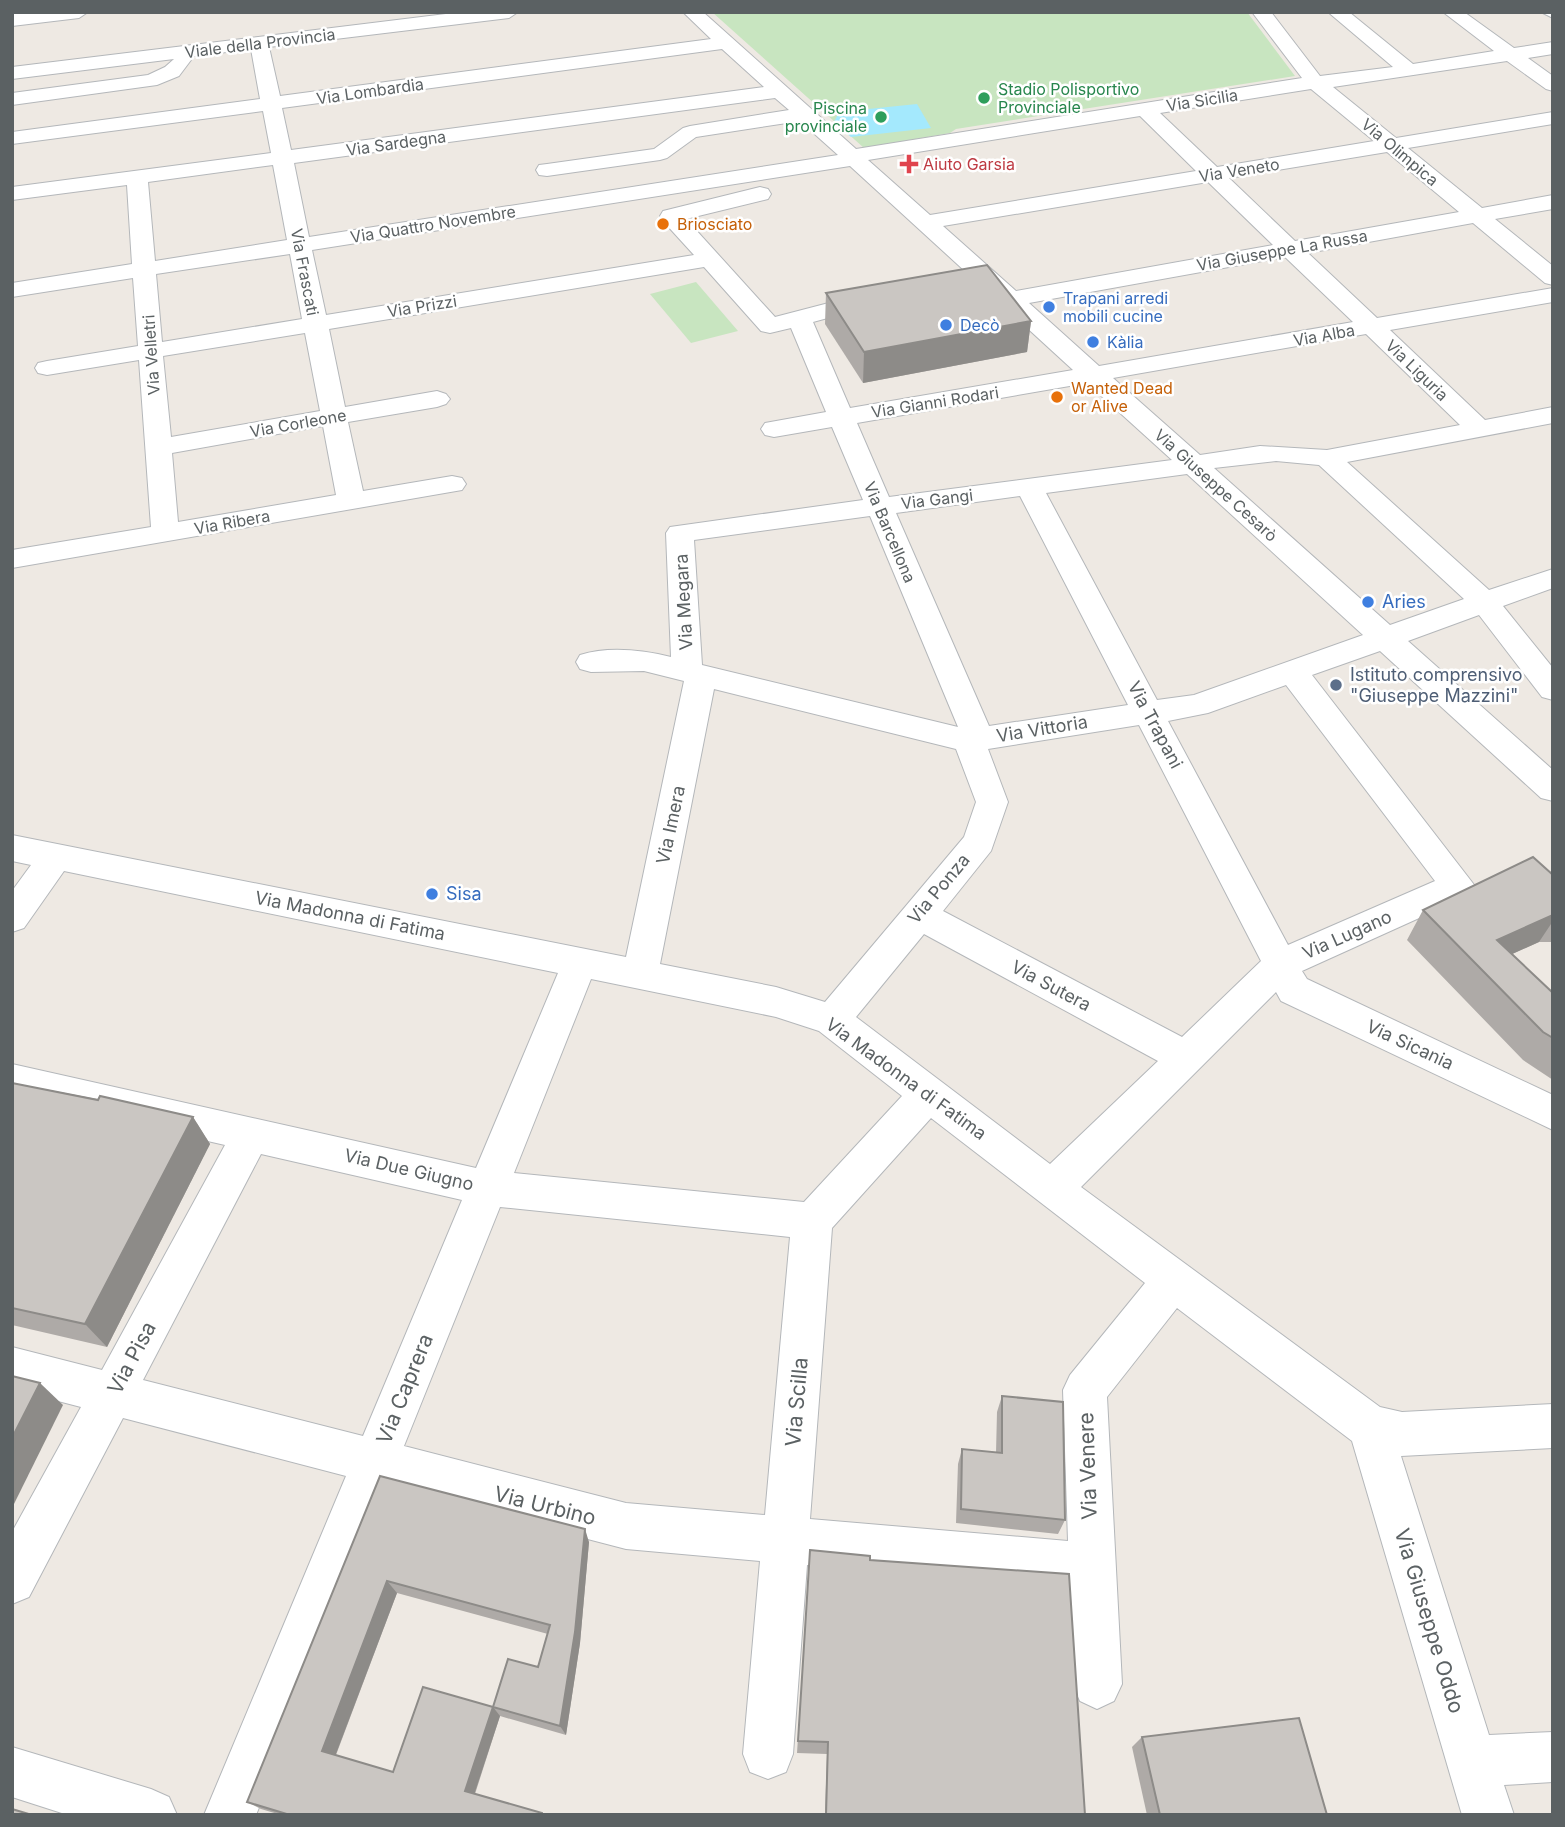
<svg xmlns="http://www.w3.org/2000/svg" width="1565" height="1827" font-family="Inter,sans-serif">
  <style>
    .green { fill: #c8e5c0 }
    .water { fill: #a4e9fd }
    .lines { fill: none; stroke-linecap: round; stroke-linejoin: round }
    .minor-casing { stroke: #b4b7ba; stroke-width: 2 }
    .minor { fill: #fff; fill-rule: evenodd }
    .wall { fill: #aeaaa7; fill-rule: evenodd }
    .shaded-wall { fill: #8d8b88 }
    .building { fill: #cac6c2; stroke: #8d8b88; stroke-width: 2; fill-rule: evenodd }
    .leisure-dot { fill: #2e9e5b; stroke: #fff; stroke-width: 2.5 }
    .health-dot { fill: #e0444e; stroke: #fff; stroke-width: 2.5 }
    .food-dot { fill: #e8710a; stroke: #fff; stroke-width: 2.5 }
    .shop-dot { fill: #3f7fe0; stroke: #fff; stroke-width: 2.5 }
    .service-dot { fill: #5c6f8a; stroke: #fff; stroke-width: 2.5 }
    .labels { text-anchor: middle; stroke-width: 5; stroke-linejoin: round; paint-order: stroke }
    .far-street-label { font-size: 16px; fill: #5b6163; stroke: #fff }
    .far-leisure-label { font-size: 16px; fill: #27864d; stroke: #fff; text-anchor: start }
    .far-health-label { font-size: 16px; fill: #be3a42; stroke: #fff; text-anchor: start }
    .far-food-label { font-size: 16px; fill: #c56008; stroke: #fff; text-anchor: start }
    .far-shop-label { font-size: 16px; fill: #366cbe; stroke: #fff; text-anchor: start }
    .street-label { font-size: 18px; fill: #5b6163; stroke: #fff }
    .shop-label { font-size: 18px; fill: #366cbe; stroke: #fff; text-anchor: start }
    .service-label { font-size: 18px; fill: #4e5e75; stroke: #fff; text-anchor: start }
    .near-street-label { font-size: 21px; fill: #5b6163; stroke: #fff }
  </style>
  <rect width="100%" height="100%" fill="#eee9e3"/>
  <!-- green -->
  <g class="green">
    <polygon points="712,12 1247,12 1295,76 956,129 950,133 864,148"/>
    <polygon points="696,282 738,331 691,343 650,294"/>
  </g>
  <!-- water -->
  <polygon class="water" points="917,104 931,128 851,137 834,122 839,112"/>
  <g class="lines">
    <!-- minor casing -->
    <g class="minor-casing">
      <g id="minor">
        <polygon points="30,12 88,12 79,18 12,26 12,14"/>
        <path d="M462,12H518L509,18L269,47L280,96L711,39L683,12H703L856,149L1302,78L1252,12H1271L1320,76L1393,67L1328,12H1349L1413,64L1494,51L1443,12H1464L1514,48L1553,42V54L1528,58L1553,76V91L1546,89L1507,61L1333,87L1396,138L1553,112V124L1408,148L1482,208L1553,195V209L1495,219L1553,266V285L1545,283L1473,223L1308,253L1377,318L1553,288V302L1390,330L1485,420L1553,407V423L1347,462L1489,590L1553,569V588L1503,606L1553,668V700L1542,697L1479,615L1408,641L1553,770V801L1541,798L1380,651L1312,675L1475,886L1470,895L1302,971L1307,979L1553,1095V1130L1281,1001L1276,992L1081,1187L1380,1407L1402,1412L1553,1404V1448L1401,1456L1489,1735L1553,1732V1782L1504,1785L1514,1815H1462L1352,1441L1177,1308L1107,1397L1122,1684L1114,1701L1097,1709L1080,1701L1072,1684L1069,1589L807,1565L793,1754L786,1772L768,1779L750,1772L743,1754L760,1561L626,1549L388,1487L256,1815H204L346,1476L123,1418L29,1597L12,1604V1532L81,1407L12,1389V1347L102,1370L225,1145L12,1096V1064L476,1168L558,973L64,871L24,928L12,932V891L31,865L12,861V835L626,957L684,681L644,671L591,672L580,669L576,662L580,655C609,646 642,650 671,657L666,533L670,527L863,500L832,427L774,437L765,435L761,429L765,423L826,412L791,328L770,333L761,331L704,267L329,329L345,407L437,391L446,394L450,399L446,404L437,407L348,422L363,491L452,476L462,478L466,484L462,490L12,568V550L151,527L139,360L47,375L38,373L35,368L38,363L47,361L138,346L133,278L12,297V283L132,264L127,185L12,200V187L271,153L263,111L12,144V132L260,99L251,49L194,56L179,76L157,85L12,105V93L148,75L165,67L174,59L12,79V67ZM722,49L764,87L291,150L282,108ZM1311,89L1374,141L1217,167L1160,113ZM775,98L789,110L690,126L683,128L654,149L547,164L539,165L536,170L539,175L547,176L660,160L667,158L696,137L800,121L838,155L309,237L294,163ZM1140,116L1196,171L930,215L868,160ZM1387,152L1459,212L1295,241L1229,178ZM273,165L287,240L155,261L148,182ZM850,166L1073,370L850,408L813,322L879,304L883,299L879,294L871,292L775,317L686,219L768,199L771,194L768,189L760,187L663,211L660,216L663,221L694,255L326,315L312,250ZM1208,182L1273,245L1016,291L943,226ZM290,254L302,319L162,342L156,274ZM1285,257L1353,322L1099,366L1029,303ZM305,333L320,411L171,437L163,356ZM1366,334L1460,425L1327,450L1260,446L1200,455L1113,378ZM1087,383L1172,460L889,497L857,423ZM323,426L336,495L178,522L172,453ZM1276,461L1319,465L1464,599L1390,625L1214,468ZM1187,474L1363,635L1194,695L1157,700L1046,493ZM1020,496L1128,705L989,726L896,513ZM870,516L958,727L702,665L694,540ZM1286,685L1435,881L1288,945L1168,721L1208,713ZM714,689L956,749L976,802L964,837L825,1002L776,987L660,964ZM1139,725L1261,961L1182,1037L943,911L991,851L1008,802L988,749ZM924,934L1158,1061L1050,1164L856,1017ZM591,979L776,1017L819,1031L902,1096L804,1202L514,1173ZM931,1118L1145,1283L1070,1375L1063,1390L1068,1541L810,1519L832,1228ZM261,1154L462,1200L363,1436L143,1380ZM500,1207L790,1237L765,1515L626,1503L404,1446Z"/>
        <polygon points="1541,12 1553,12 1553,18"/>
        <polygon points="12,1747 151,1789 169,1797 177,1815 68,1815 12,1797"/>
      </g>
    </g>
    <!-- minor -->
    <use href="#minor" class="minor"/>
  </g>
  <!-- wall -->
  <g class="wall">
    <polygon points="826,293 1031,321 1027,352 863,383 825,324"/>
    <polygon points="1553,875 1553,942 1539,942 1512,954 1553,993 1553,1080 1523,1060 1407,940 1423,910"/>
    <polygon points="12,1083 193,1117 210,1144 107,1347 12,1325"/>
    <polygon points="1002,1396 1065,1520 1058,1534 956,1523 958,1464 962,1449 996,1453 997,1412"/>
    <path d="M380,1476L589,1542L580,1643L566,1735L500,1716L475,1794L543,1815H281L261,1809L247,1802ZM397,1593L548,1634L538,1667L493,1707L393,1772L336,1755Z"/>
    <polygon points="810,1550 870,1560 1085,1815 825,1815 827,1754 797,1753"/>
    <polygon points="1142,1737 1327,1815 1147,1815 1132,1747"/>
  </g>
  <!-- shaded-wall -->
  <g class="shaded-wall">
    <polygon points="1031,321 1027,352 863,383 864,352"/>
    <polygon points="1553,915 1553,921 1539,942 1479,969 1497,940"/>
    <polygon points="193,1117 210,1144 107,1347 85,1324"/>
    <polygon points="40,1383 63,1405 12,1508 12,1438"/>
    <polygon points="585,1529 589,1542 580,1643 566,1735 560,1726"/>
    <polygon points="387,1581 397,1593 334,1759 322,1751"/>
    <polygon points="493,1707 500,1716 473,1798 465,1791"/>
  </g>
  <!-- building -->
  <g class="building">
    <polygon points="987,265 1031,321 864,352 826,293"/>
    <polygon points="1533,857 1553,875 1553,915 1497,940 1553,993 1553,1038 1543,1032 1423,910"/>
    <polygon points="12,1083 98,1100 100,1096 193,1117 85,1324 12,1308"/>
    <polygon points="12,1376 40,1383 12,1438"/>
    <polygon points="1002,1396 1063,1402 1065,1520 961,1509 962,1449 1002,1453"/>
    <path d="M380,1476L585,1529L575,1632L560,1726L493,1707L465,1791L542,1813V1815H290L247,1802ZM387,1581L550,1625L538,1667L508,1659L493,1707L423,1687L393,1772L322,1751Z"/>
    <polygon points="810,1550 870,1556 870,1560 1069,1574 1085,1815 826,1815 828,1742 798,1741"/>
    <polygon points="1299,1718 1327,1815 1160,1815 1142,1737"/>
    <polygon points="12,1809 32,1815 12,1815"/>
  </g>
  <!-- markers -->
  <g class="leisure-dot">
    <circle cx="984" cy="98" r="7"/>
    <circle cx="881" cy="117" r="7"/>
  </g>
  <path class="health-dot" d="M905.5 153.5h7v7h7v7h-7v7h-7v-7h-7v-7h7z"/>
  <g class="food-dot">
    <circle cx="663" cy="224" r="7"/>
    <circle cx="1057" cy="397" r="7"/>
  </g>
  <g class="shop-dot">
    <circle cx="1049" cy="307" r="7"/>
    <circle cx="946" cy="325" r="7"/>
    <circle cx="1093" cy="342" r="7"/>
    <circle cx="1368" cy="602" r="7"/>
    <circle cx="432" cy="894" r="7"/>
  </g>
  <circle class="service-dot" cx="1336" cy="685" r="7"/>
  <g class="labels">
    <!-- far-street labels -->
    <g class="far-street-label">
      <text transform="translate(260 43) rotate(-7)" y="6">Viale della Provincia</text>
      <text transform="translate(370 91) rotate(-8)" y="6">Via Lombardia</text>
      <text transform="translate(1202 100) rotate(-9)" y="6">Via Sicilia</text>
      <text transform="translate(396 143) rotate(-8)" y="6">Via Sardegna</text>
      <text transform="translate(1400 152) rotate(40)" y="6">Via Olimpica</text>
      <text transform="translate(1239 170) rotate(-9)" y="6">Via Veneto</text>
      <text transform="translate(433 224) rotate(-9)" y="6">Via Quattro Novembre</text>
      <text transform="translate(1282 250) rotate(-10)" y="6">Via Giuseppe La Russa</text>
      <text transform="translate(305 272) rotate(79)" y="6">Via Frascati</text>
      <text transform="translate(422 306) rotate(-9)" y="6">Via Prizzi</text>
      <text transform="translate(1324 335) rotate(-10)" y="6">Via Alba</text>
      <text transform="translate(151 355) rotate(-94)" y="6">Via Velletri</text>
      <text transform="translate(1417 370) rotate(44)" y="6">Via Liguria</text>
      <text transform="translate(935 402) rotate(-9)" y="6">Via Gianni Rodari</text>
      <text transform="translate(298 423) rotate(-10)" y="6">Via Corleone</text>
      <text transform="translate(1216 485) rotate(42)" y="6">Via Giuseppe Cesarò</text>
      <text transform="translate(937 499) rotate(-7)" y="6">Via Gangi</text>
      <text transform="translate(232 522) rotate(-10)" y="6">Via Ribera</text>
      <text transform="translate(890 532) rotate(67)" y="6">Via Barcellona</text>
    </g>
    <!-- far-leisure labels -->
    <g class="far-leisure-label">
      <text x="998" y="95">Stadio Polisportivo<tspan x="998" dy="18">Provinciale</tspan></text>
      <text x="867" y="114" text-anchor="end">Piscina<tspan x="867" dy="18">provinciale</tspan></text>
    </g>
    <!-- far-health labels -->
    <g class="far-health-label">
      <text x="923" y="170">Aiuto Garsia</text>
    </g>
    <!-- far-food labels -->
    <g class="far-food-label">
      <text x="677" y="230">Briosciato</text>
      <text x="1071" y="394">Wanted Dead<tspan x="1071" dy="18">or Alive</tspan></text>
    </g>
    <!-- far-shop labels -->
    <g class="far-shop-label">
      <text x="1063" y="304">Trapani arredi<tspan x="1063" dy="18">mobili cucine</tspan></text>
      <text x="960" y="331">Decò</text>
      <text x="1107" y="348">Kàlia</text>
    </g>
    <!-- street labels -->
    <g class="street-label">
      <text transform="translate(684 602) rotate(-93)" y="6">Via Megara</text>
      <text transform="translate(1155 725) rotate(62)" y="6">Via Trapani</text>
      <text transform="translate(1042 729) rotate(-9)" y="6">Via Vittoria</text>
      <text transform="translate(671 825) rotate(-78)" y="6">Via Imera</text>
      <text transform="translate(939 889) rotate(-50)" y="6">Via Ponza</text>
      <text transform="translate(350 916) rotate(11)" y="6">Via Madonna di Fatima</text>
      <text transform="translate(1347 935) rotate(-24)" y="6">Via Lugano</text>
      <text transform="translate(1051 986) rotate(28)" y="6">Via Sutera</text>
      <text transform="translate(1410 1045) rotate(25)" y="6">Via Sicania</text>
      <text transform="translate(906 1079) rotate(36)" y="6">Via Madonna di Fatima</text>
      <text transform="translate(409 1170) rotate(13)" y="6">Via Due Giugno</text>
    </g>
    <!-- shop labels -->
    <g class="shop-label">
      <text x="1382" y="608">Aries</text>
      <text x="446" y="900">Sisa</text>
    </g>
    <!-- service labels -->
    <g class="service-label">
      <text x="1350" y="681">Istituto comprensivo<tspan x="1350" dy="21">"Giuseppe Mazzini"</tspan></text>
    </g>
    <!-- near-street labels -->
    <g class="near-street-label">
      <text transform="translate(132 1358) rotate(-62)" y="7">Via Pisa</text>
      <text transform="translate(405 1389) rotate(-68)" y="7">Via Caprera</text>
      <text transform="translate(797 1402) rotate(-85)" y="7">Via Scilla</text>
      <text transform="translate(1088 1466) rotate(-92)" y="7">Via Venere</text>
      <text transform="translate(545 1506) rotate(14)" y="7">Via Urbino</text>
      <text transform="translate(1429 1621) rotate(73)" y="7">Via Giuseppe Oddo</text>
    </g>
  </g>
  <!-- border -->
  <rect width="1565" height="1827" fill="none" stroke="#5b6163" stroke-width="28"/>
</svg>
